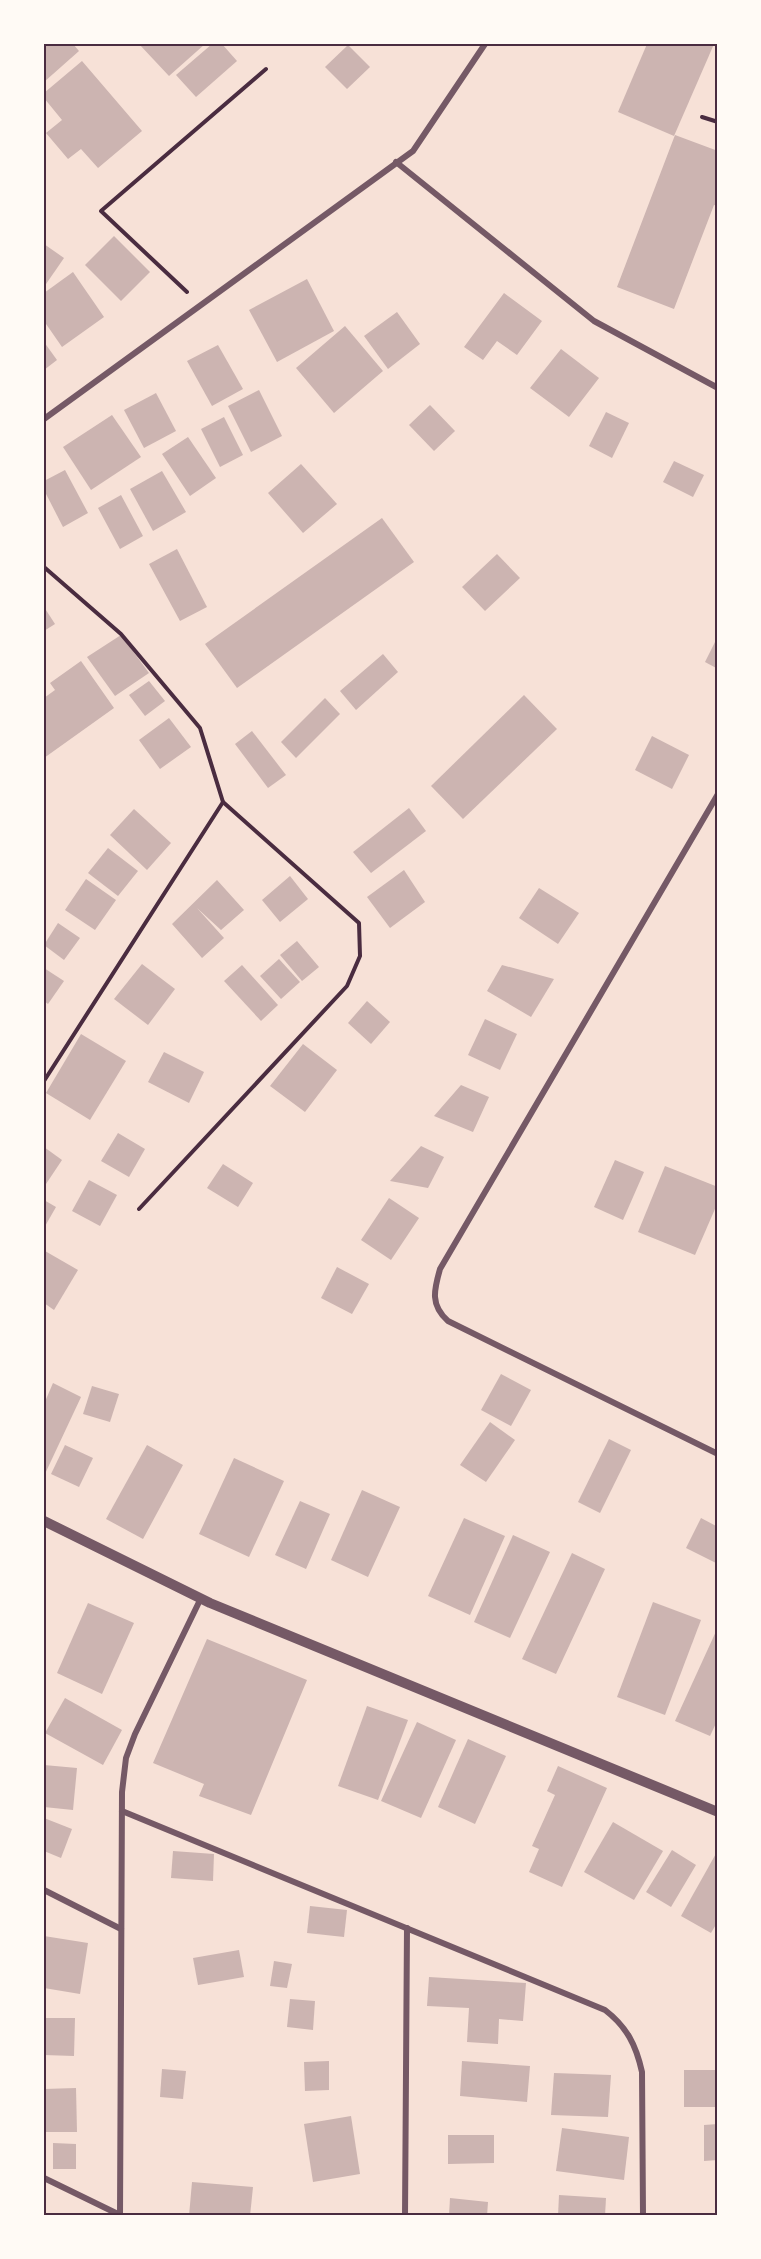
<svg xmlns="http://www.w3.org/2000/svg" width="761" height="2259" font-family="'Fira Sans Condensed',sans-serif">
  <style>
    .building { fill: #ccb4b1 }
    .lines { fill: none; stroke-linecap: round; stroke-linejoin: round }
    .path { stroke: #4a2c40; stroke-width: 4 }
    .minor { stroke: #755966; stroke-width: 6 }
    .tertiary { stroke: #755966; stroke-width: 10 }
    .neatline { fill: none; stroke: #4a2c40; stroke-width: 2 }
  </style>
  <rect width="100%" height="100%" fill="#f7e1d7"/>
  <!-- building -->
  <g class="building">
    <polygon points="44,44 73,44 79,51 44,82"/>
    <polygon points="139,44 205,44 169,76"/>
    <polygon points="212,44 222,44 237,61 196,97 176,75"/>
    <polygon points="647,44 714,44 674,136 618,112"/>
    <polygon points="348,45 370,67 347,89 325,67"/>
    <polygon points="82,61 142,131 98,168 81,149 68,159 46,133 62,120 44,98 44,93"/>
    <polygon points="675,135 718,151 718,206 714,205 674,309 617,287"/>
    <polygon points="114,236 150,272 121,301 85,265"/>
    <polygon points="44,244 64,258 44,287"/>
    <polygon points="73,272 104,317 62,347 44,321 44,293"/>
    <polygon points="307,279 334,331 277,362 249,310"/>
    <polygon points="504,293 542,321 517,355 497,341 483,360 464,347"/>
    <polygon points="397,312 420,344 388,369 364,336"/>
    <polygon points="345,326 383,371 334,413 296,368"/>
    <polygon points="44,342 57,360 44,370"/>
    <polygon points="218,345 243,389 212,406 187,361"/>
    <polygon points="561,349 599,378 569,417 530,388"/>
    <polygon points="259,390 282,436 251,452 228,406"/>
    <polygon points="156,393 176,431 144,448 124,410"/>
    <polygon points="430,405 455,431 434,451 409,425"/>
    <polygon points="606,412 629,423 612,458 589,446"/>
    <polygon points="112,415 141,457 91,490 63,447"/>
    <polygon points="224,417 243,455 220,467 201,429"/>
    <polygon points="188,437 216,478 190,496 162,454"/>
    <polygon points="674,461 704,475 693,497 663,482"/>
    <polygon points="301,464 337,504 303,533 268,493"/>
    <polygon points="65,470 88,513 63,527 44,490 44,481"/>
    <polygon points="162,471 186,512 153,531 130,489"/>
    <polygon points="121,495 143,536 120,549 98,508"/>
    <polygon points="382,518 414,562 237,688 205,644"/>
    <polygon points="177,549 207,607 180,621 149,564"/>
    <polygon points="497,554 520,578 485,611 462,587"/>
    <polygon points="44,607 55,624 44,631"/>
    <polygon points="121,635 149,673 115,696 87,657"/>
    <polygon points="718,636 718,669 705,662"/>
    <polygon points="383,654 398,672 356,710 340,691"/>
    <polygon points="81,661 114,708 44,758 44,698 55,690 50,683"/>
    <polygon points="149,681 165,701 145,716 129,695"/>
    <polygon points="524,695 557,729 463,819 431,786"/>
    <polygon points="325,698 340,714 296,758 281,742"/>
    <polygon points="169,718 191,747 160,769 139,740"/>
    <polygon points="252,731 286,775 268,788 235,744"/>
    <polygon points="652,736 689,755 672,789 635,770"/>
    <polygon points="409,808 426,831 371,873 353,852"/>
    <polygon points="134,809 171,843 147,870 110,835"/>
    <polygon points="108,848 138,871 118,896 88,873"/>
    <polygon points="404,870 425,902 390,928 367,897"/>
    <polygon points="290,876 308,899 280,922 262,900"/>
    <polygon points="86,879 116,900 95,930 65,910"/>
    <polygon points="217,880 244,910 221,930 197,908 224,938 202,958 172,924"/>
    <polygon points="539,888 579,913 558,944 519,918"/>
    <polygon points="58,923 80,938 64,960 44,945"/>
    <polygon points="297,941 319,967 302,981 280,955"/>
    <polygon points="279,959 300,982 281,999 260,976"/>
    <polygon points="142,964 175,989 148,1025 114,999"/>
    <polygon points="242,965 278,1005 261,1021 224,981"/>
    <polygon points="502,965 554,979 531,1017 487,991"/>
    <polygon points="44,968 64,981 48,1004 44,1001"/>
    <polygon points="367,1001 390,1022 371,1044 348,1023"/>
    <polygon points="485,1019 517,1034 500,1070 468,1055"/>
    <polygon points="81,1034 126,1061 90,1120 46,1093"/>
    <polygon points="303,1044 337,1070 305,1112 270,1086"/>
    <polygon points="164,1052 204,1072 189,1103 148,1082"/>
    <polygon points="461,1085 489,1097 473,1132 434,1116"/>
    <polygon points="118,1133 145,1149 129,1177 101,1161"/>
    <polygon points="421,1146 444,1157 428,1188 390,1181"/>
    <polygon points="44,1147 62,1160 44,1187"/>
    <polygon points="615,1160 644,1172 623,1220 594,1207"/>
    <polygon points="223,1164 253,1183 238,1207 207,1188"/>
    <polygon points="665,1166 718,1187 718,1202 695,1255 638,1232"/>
    <polygon points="89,1180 117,1195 100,1226 72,1211"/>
    <polygon points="389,1198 419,1218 391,1260 361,1240"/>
    <polygon points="44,1200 56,1207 44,1228"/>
    <polygon points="45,1251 78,1270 54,1310 44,1303"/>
    <polygon points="337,1267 369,1284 352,1314 321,1298"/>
    <polygon points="501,1374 531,1390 511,1426 481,1410"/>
    <polygon points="53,1383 81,1397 44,1476 44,1404"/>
    <polygon points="92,1386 119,1394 110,1422 83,1414"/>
    <polygon points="490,1422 515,1440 486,1482 460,1465"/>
    <polygon points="609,1439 631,1450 600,1513 578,1502"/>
    <polygon points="65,1445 93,1458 79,1487 51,1474"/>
    <polygon points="147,1445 183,1465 143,1539 106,1519"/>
    <polygon points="234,1458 284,1481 249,1557 199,1534"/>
    <polygon points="362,1490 400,1507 368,1577 331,1560"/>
    <polygon points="300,1501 330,1514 306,1569 275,1555"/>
    <polygon points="464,1518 505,1536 470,1615 428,1596"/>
    <polygon points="701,1518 718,1527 718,1564 686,1548"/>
    <polygon points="513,1535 550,1552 510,1638 474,1622"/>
    <polygon points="572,1553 605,1569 556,1674 522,1659"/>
    <polygon points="653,1602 701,1620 665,1715 617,1697"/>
    <polygon points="88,1603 134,1623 102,1694 57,1673"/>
    <polygon points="718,1627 718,1719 710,1736 675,1721"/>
    <polygon points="207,1639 307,1680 251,1815 199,1796 204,1784 153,1763"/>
    <polygon points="65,1698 122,1730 103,1765 45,1733"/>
    <polygon points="367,1706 408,1720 378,1800 338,1786"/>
    <polygon points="417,1722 456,1740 421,1818 381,1801"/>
    <polygon points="468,1739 506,1756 475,1824 438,1807"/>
    <polygon points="44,1765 77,1768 73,1810 44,1807"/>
    <polygon points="558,1766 607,1788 562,1887 529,1872 539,1849 532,1846 555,1795 547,1791"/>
    <polygon points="44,1818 72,1829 61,1858 44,1851"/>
    <polygon points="613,1822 663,1851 634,1900 584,1872"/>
    <polygon points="672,1850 696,1865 671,1907 646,1892"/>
    <polygon points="718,1850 718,1921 711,1933 681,1916"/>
    <polygon points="173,1851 214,1854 213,1881 171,1878"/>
    <polygon points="310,1906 347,1910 344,1937 307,1933"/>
    <polygon points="44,1936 88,1943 80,1994 44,1988"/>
    <polygon points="239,1950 244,1977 198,1985 193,1958"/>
    <polygon points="274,1961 292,1964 287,1988 270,1986"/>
    <polygon points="429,1977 526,1983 523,2021 499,2019 498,2044 467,2042 469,2008 427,2006"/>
    <polygon points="290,1999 315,2001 313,2030 287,2027"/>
    <polygon points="44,2018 75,2018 74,2056 44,2055"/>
    <polygon points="329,2061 329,2090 305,2091 304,2062"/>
    <polygon points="462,2061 530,2066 527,2102 460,2096"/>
    <polygon points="162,2069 186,2071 183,2099 160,2097"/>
    <rect x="684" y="2070" width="34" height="37"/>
    <polygon points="554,2073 611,2075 608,2117 551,2115"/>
    <polygon points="76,2088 77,2132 44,2132 44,2089"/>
    <polygon points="351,2116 360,2174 313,2182 304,2124"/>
    <polygon points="718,2124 718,2160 704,2161 704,2125"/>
    <polygon points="562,2128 629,2137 624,2180 556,2171"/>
    <polygon points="448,2135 494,2135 494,2163 448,2164"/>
    <polygon points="53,2143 76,2144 76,2169 53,2169"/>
    <polygon points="192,2182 253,2187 250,2216 189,2216"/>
    <polygon points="559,2195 606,2198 605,2216 558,2216"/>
    <polygon points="450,2198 488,2202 487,2216 449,2216"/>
  </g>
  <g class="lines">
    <!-- path -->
    <g class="path">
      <polyline points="702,117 718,122"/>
      <polyline points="187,292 101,211 266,69"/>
      <polyline points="44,567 121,634 200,728 223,802 359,923 360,956 347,986 139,1209"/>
      <polyline points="44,1081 223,802"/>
    </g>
    <!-- minor -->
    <g class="minor">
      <polyline points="396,162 594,321 718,388"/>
      <polyline points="44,419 413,151 485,44"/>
      <path d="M718,794L440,1269C434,1290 430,1305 448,1321L718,1454"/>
      <path d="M122,1811L605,2010C627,2027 636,2045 642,2072L643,2216"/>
      <polyline points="44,1890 121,1929"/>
      <polyline points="44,2178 120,2215"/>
      <polyline points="120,2216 122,1792 126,1758 135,1734 201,1598"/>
      <polyline points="405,2216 407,1928"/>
    </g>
    <!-- tertiary -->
    <polyline class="tertiary" points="44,1521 210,1603 718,1812"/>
  </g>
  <!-- border -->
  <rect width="761" height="2259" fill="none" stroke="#fffaf5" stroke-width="90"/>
  <rect x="45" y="45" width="671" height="2169" class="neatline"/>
</svg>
